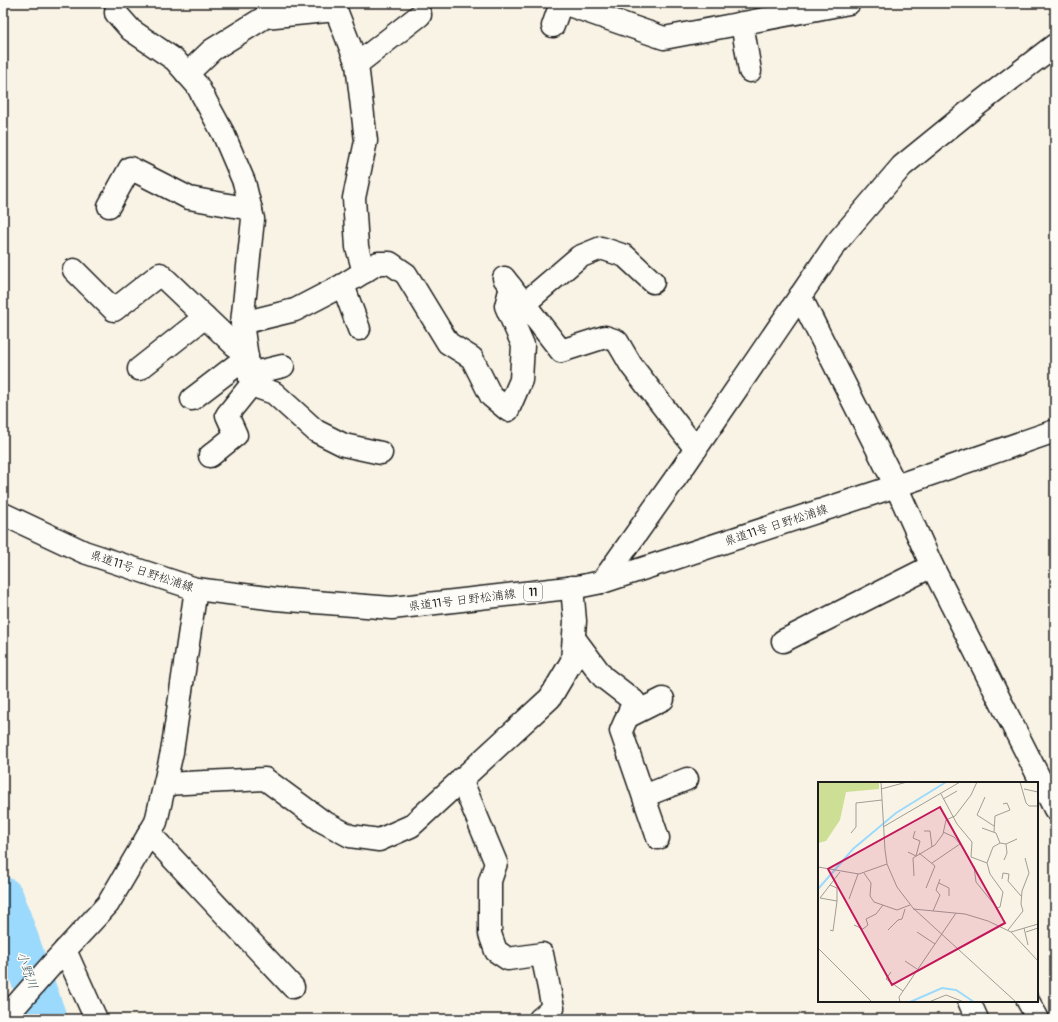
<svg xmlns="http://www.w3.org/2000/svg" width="1058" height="1022" font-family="Pangolin,'Klee One',sans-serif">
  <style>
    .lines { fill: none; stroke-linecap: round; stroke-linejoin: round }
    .river { stroke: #9bdafc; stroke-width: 42 }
    .minor-casing { stroke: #1c1c1c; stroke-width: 25 }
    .major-casing { stroke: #1c1c1c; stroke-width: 25 }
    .minor { stroke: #fdfcf7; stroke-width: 22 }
    .major { stroke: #fdfcf7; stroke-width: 22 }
    .labels { text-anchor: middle; stroke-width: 3; stroke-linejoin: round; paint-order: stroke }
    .shield { fill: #fdfcf7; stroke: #605f5e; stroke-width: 1 }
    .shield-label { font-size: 11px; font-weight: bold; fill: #1c1c1c }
    .street-label { font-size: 12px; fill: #1c1c1c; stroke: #fdfcf7 }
    .water-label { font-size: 13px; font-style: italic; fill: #485e6a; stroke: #fdfcf7 }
    .inset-river { fill: none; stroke: #9bdafc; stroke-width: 2 }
    .inset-road { fill: none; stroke: #a19d95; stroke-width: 1 }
    .view { fill: #c2185b; fill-opacity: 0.15; stroke: #c2185b; stroke-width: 2 }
    .inset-edge { fill: none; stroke: #1c1c1c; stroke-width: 2 }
  </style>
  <rect width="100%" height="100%" fill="#f9f3e5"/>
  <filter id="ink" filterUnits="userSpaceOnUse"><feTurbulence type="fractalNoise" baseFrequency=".025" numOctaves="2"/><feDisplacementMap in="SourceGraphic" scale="8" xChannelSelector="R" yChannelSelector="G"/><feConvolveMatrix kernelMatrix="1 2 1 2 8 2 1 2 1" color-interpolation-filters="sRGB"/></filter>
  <g filter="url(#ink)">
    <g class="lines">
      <!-- river -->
      <polyline class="river" points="3,898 46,1019"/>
      <!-- minor casing -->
      <g class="minor-casing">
        <g id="minor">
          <polyline points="117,3 116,13 131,30 175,60 197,85 223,133 244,182 253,219 242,323 251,385 274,393 316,431 344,445 381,453"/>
          <polyline points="563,3 664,38 849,3"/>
          <polyline points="742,23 750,71"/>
          <polyline points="553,26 561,3"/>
          <polyline points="357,64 420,15"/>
          <polyline points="187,74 212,50 265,17 336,10 357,64 366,141 354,198 357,247 364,272"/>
          <polyline points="109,206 130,168 189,198 251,209"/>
          <polyline points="74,270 114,310 160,274 247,357 192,399"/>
          <polyline points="504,278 561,351 605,337 617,341 631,365 696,449"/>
          <polyline points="343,285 359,329"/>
          <polyline points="800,296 896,486 932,566 1055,809"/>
          <polyline points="524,304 579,257 601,248 625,256 653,282"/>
          <polyline points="242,323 295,310 343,285 378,263 390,263 406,274 448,343 472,358 491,396 508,410 521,380 523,345 506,306 511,287"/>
          <polyline points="139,369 205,317"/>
          <polyline points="249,374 283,366"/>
          <polyline points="210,456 236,435 227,415 251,385"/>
          <polyline points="602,582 682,469 837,242 902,166 977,105 1055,45"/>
          <polyline points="574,638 603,677 634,701 621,731 658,838"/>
          <polyline points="783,641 932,566"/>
          <polyline points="627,717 663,699"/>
          <polyline points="461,779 496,863 490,881 490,934 496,951 508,959 542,954 553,1008 540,1019"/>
          <polyline points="165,784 265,779 322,821 350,836 379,840 411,826 550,698 572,661 575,621 572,587"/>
          <polyline points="644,796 687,779"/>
          <polyline points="149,833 293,987"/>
          <polyline points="65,950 96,1019"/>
          <polyline points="969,1001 977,1019"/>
          <polyline points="1028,1001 1038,1019"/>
          <polyline points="4,1019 55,961 108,904 156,822 172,752 196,589"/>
        </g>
      </g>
      <!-- major casing -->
      <g class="major-casing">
        <polyline id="major" points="3,514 84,552 196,589 276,599 392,608 577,587 602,582 896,486 1055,431"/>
      </g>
      <!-- minor -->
      <use href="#minor" class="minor"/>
      <!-- major -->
      <use href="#major" class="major"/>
    </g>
  </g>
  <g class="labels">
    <!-- shield labels -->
    <rect class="shield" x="524" y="583" width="18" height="18" rx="3"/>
    <g class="shield-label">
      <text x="533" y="596">11</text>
    </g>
    <!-- street labels -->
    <g class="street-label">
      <text transform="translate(776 525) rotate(-18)" y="4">県道11号 日野松浦線</text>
      <text transform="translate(142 571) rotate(18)" y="4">県道11号 日野松浦線</text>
      <text transform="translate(462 600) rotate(-7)" y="4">県道11号 日野松浦線</text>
    </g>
    <!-- water labels -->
    <g class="water-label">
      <text transform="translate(28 970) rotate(71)" y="5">小野川</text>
    </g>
  </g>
  <!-- overview -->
  <g transform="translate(818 782)">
    <rect width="220" height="220" fill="#f9f3e5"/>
    <path d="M0,0H61V7L28,10L22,38L8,59L0,61Z" fill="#ccdf94"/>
    <path class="inset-river" d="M0,107L35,67L78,31L128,0M92,220L124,206L138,208L156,220"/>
    <path class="inset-road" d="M63,0L67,68L69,82L79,105L95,126L198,220M202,0L208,21L211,24H220M63,7L89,0M206,7L220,10M123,12L139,42L154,60L153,75L169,81L172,92L185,110L182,125L179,126L158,100L156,84M167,15L159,33L176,44M125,17L139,9M65,45L142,0M164,46L178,51L182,61M106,49H112L114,65M176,50L177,34L192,28L189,21L185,22M33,51L38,45V21L64,18M90,70L98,74L102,59L95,56L97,49M101,71L117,84L108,106M186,78L189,71L188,62M114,81L142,62L136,55L125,50M169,81L175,65L182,61L188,62L199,57M0,85L41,92L69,82M46,91L53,101L52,114L56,120L79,128L92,123M96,94L95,76L117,63L125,52L128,38L137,34L153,13L159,0M184,97L185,91L191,92L190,99L203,114M121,101L131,106V114M12,103L19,106V119M31,117L40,92M95,127L147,132L170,139L193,150L220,179M115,129L122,113L118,108L122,97M36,143L45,147L50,143L48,137L58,132L65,123M206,146L210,163M12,148L15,149L19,119L2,116L22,90M70,148L80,138L84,137L87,127M190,148L205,129L203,122L204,109L211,91L207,76M99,150L117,162M193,150L220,142M208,150L220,146M0,166L54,220M87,179L99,187M73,190L68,197L85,209M82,220L81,215L138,131M111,220L128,213L146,220"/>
    <path class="view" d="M122,25L187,141L74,203L10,87Z"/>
    <rect width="220" height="220" class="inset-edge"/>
  </g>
  <!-- margin -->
  <rect width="1058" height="1022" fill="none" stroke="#fdfcf7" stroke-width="16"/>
  <rect x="8" y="8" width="1042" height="1006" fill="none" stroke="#1c1c1c" stroke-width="1.5" filter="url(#ink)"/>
</svg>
